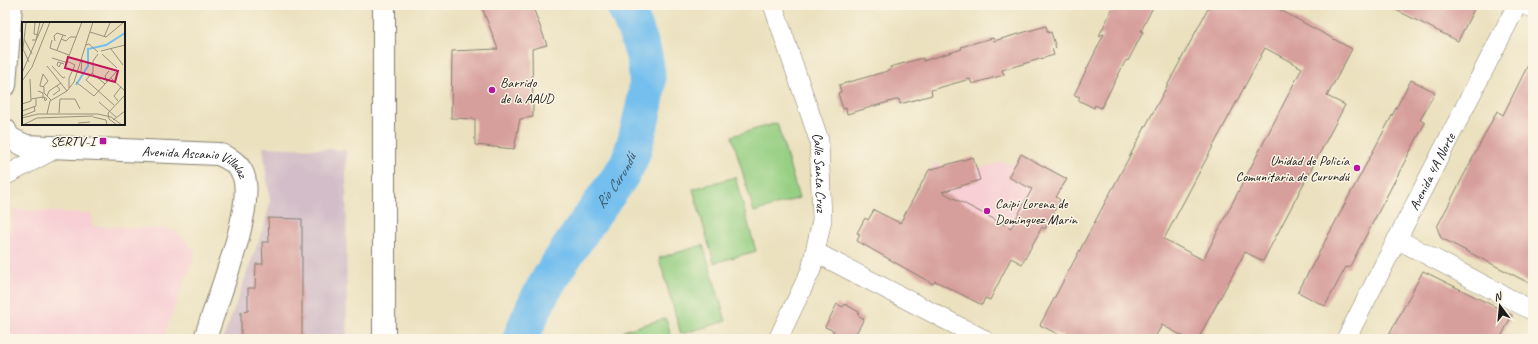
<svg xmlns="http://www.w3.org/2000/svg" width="1538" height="344" font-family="Caveat,sans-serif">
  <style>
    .built { fill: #f7cfd4 }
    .industrial { fill: #d2bdc8 }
    .green { fill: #96cf83; stroke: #597650 }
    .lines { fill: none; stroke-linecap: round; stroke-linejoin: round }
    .river { stroke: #75bfee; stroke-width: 37 }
    .building { fill: #d79f9b; fill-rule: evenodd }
    .minor-casing { stroke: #847e6e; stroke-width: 20 }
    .secondary-casing { stroke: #847e6e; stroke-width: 24 }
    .minor { stroke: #fff; stroke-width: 19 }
    .secondary { stroke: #fff; stroke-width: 22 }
    .poi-dot { fill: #b5179e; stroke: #fcf5e5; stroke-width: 1.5 }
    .labels { text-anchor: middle; stroke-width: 3; stroke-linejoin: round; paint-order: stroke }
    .poi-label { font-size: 14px; fill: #1c1c1c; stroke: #fcf5e5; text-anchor: start }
    .street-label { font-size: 14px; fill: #1c1c1c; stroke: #fcf5e5 }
    .water-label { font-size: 15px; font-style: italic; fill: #3b5566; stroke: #fcf5e5 }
    .inset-river { fill: none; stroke: #75bfee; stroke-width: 2 }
    .inset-road { fill: none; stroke: #98927e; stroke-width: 1 }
    .view { fill: #c2185b; fill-opacity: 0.15; stroke: #c2185b; stroke-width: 2 }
    .inset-edge { fill: none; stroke: #1c1c1c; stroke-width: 2 }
  </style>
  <rect width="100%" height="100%" fill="#fcf5e5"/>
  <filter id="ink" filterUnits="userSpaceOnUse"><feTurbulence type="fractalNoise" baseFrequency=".025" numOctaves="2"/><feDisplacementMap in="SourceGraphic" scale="8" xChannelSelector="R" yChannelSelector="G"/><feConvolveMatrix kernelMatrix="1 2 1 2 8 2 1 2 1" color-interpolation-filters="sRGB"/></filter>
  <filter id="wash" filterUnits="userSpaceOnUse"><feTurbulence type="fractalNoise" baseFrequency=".012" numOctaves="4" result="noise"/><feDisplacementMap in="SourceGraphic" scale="16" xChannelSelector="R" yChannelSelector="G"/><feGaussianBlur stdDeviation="0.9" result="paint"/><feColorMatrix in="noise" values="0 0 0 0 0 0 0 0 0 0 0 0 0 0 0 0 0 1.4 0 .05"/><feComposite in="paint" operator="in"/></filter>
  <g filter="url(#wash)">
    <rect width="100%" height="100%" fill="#ebe1bf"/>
    <!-- built -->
    <g class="built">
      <polygon points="1021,154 1067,179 1057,197 1060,200 1045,229 1040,226 1022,264 909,206 935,163 942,167 974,157 977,169 1002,162 1014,165"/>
      <polygon points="14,209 92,214 92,226 169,229 178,233 196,252 167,327 165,339 5,339 5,233 11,233"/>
    </g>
    <!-- industrial -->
    <polygon class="industrial" points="263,147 346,150 347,339 223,339 265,223 270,202"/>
    <!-- green -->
    <g class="green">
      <polygon points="777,123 799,198 754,212 732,136"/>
      <polygon points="735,177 756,251 714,263 693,189"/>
      <polygon points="703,245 726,321 681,334 659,258"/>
      <polygon points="666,318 672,339 625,339 623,331"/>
    </g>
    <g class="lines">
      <!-- river -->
      <path class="river" id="s1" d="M521,339C538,289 569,249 599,206C608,192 621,178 628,163C634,150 647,100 647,86C649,61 635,27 624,5"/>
    </g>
    <g id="blocks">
      <!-- building -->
      <g class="building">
        <polygon points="481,5 532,5 547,45 532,49 533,117 520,119 514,149 475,145 475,119 451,118 452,51 498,49"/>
        <polygon points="1114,5 1154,5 1141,31 1143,32 1128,61 1126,60 1101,108 1095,105 1094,108 1078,100 1080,97 1074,95 1104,34 1099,36"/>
        <path d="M1210,5H1271L1352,49L1327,96L1345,105L1263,261L1245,252L1198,339H1188L1162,325L1154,339H1067L1040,325ZM1265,48L1302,68L1203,260L1164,239Z"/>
        <polygon points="1386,5 1476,5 1458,41"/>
        <polygon points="1046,26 1048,33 1051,32 1056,48 1052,49 1054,55 1002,70 1004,75 982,81 972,84 970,79 931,90 932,95 900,104 899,99 847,114 846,108 843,109 838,93 841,92 839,85 891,70 890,67 923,58 923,61 962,49 961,47 981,41 993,38 994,41"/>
        <polygon points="1533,55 1533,285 1441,238 1437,227 1497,111 1503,115"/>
        <polygon points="1411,80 1435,92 1420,120 1425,123 1349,268 1346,267 1325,306 1298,292"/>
        <polygon points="1021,154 1067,179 1056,197 1060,200 1045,229 1042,227 1022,264 1011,258 990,300 985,298 982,305 935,281 933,284 857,241 860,234 857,233 865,218 868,220 874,210 900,223 929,170 973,157 980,180 942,192 1011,228 1032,189 1008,177"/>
        <polygon points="268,218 302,219 302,339 241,339 241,312 248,311 248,288 255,288 256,264 263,264 262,242 269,242"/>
        <polygon points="1423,271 1512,315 1500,339 1387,339"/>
        <polygon points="837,304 843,307 845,304 859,312 858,315 864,319 853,339 830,339 834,331 825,327"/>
      </g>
    </g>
  </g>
  <g filter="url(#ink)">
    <use href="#blocks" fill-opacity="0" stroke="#847e6e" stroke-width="1"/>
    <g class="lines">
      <!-- minor casing -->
      <g class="minor-casing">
        <g id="minor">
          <path id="s2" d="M773,5L819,140L822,220L811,270L778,339"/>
          <polyline points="1525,5 1533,8"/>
          <polyline points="5,176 57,148"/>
          <polyline points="1397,239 1533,311"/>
          <polyline points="815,252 983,339"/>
          <path id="s3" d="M1346,339L1517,5"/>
        </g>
      </g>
      <!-- secondary casing -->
      <g class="secondary-casing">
        <g id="secondary">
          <polyline points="384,5 384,339"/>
          <polyline points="5,85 11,5"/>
          <path id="s4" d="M5,130L9,138L26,146L218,154C230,158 240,164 244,177C254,211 216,302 205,339"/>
        </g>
      </g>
      <!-- minor -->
      <use href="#minor" class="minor"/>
      <!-- secondary -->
      <use href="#secondary" class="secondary"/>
    </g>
  </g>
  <!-- markers -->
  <g class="poi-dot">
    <circle cx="492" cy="90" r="4"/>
    <rect x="99" y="137" width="8" height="8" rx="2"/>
    <circle cx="1357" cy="168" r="4"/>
    <circle cx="987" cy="211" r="4"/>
  </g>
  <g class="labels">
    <!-- poi labels -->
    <g class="poi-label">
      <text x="500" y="87">Barrido<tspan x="500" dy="16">de la AAUD</tspan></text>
      <text x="95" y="146" text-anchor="end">SERTV-I</text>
      <text x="1349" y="165" text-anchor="end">Unidad de Policía<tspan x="1349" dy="16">Comunitaria de Curundú</tspan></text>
      <text x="995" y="208">Caipi Lorena de<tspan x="995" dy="16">Dominguez Marin</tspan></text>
    </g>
    <!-- street labels -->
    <g class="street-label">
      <text dy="5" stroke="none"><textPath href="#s4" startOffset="200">Avenida Ascanio Villalaz</textPath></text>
      <text dy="5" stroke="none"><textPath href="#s3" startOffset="188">Avenida 4A Norte</textPath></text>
      <text dy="5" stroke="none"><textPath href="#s2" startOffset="175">Calle Santa Cruz</textPath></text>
    </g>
    <!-- water labels -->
    <g class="water-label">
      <text dy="5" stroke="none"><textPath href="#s1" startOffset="185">Río Curundú</textPath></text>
    </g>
  </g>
  <!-- overview -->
  <g transform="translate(22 22)">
    <rect width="103" height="103" fill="#ebe1bf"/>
    <path class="inset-river" d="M54,63L66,44V27L84,23L103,11"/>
    <path class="inset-road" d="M4,0L1,27L7,40M13,0L12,12L16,13M68,10L84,15L102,0M82,15L88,1M2,17L10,32M39,17L44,19L48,15H54M10,18H14L18,0M30,18L28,26L47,33M33,19L32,14L35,11L44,14M64,23L67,22L76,30M89,27L101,43M35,28L41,13M79,29L103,23M76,32L71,39V50L64,58L92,83M80,32L95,46M30,36L46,41M39,41L37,45L35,43L36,40L42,42M25,44L45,69M30,44L41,56L43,55M59,49L60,37M0,51L22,0M70,51L83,62M89,56L103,69M0,59L10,45L28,0M54,60L72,74L95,49M85,60L83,54L87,49M21,65L26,59L21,52L18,63V64L22,65M22,65V71L29,78M47,66V56L53,43L45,39L60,0M31,73L38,68L35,64M25,74L27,69L39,61M20,76L22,75L25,77L23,79L22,75M9,77L21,75V71L16,69M96,79L92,74L99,65M77,80L94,95M0,82L9,79L8,57M0,89L14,84V77M37,91L38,77H53L58,87M25,92L28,79L45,69L52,60L71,0M0,94L13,89L12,84M71,95L84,98L85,103M0,96L16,92H76L89,95L100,103M91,98L103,89M56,101L68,100M1,103L15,96L71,94M95,103L87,97L86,91L103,73"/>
    <path class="view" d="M46,35L96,49L93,60L43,46Z"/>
    <rect width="103" height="103" class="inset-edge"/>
  </g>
  <!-- margin -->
  <rect width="1538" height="344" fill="none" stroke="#fcf5e5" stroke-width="20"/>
  <!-- north arrow -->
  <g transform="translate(1500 306) rotate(344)" stroke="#fcf5e5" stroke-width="3" paint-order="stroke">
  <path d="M0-3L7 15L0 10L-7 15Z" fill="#1c1c1c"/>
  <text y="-6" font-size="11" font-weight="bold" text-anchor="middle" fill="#1c1c1c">N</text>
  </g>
</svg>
